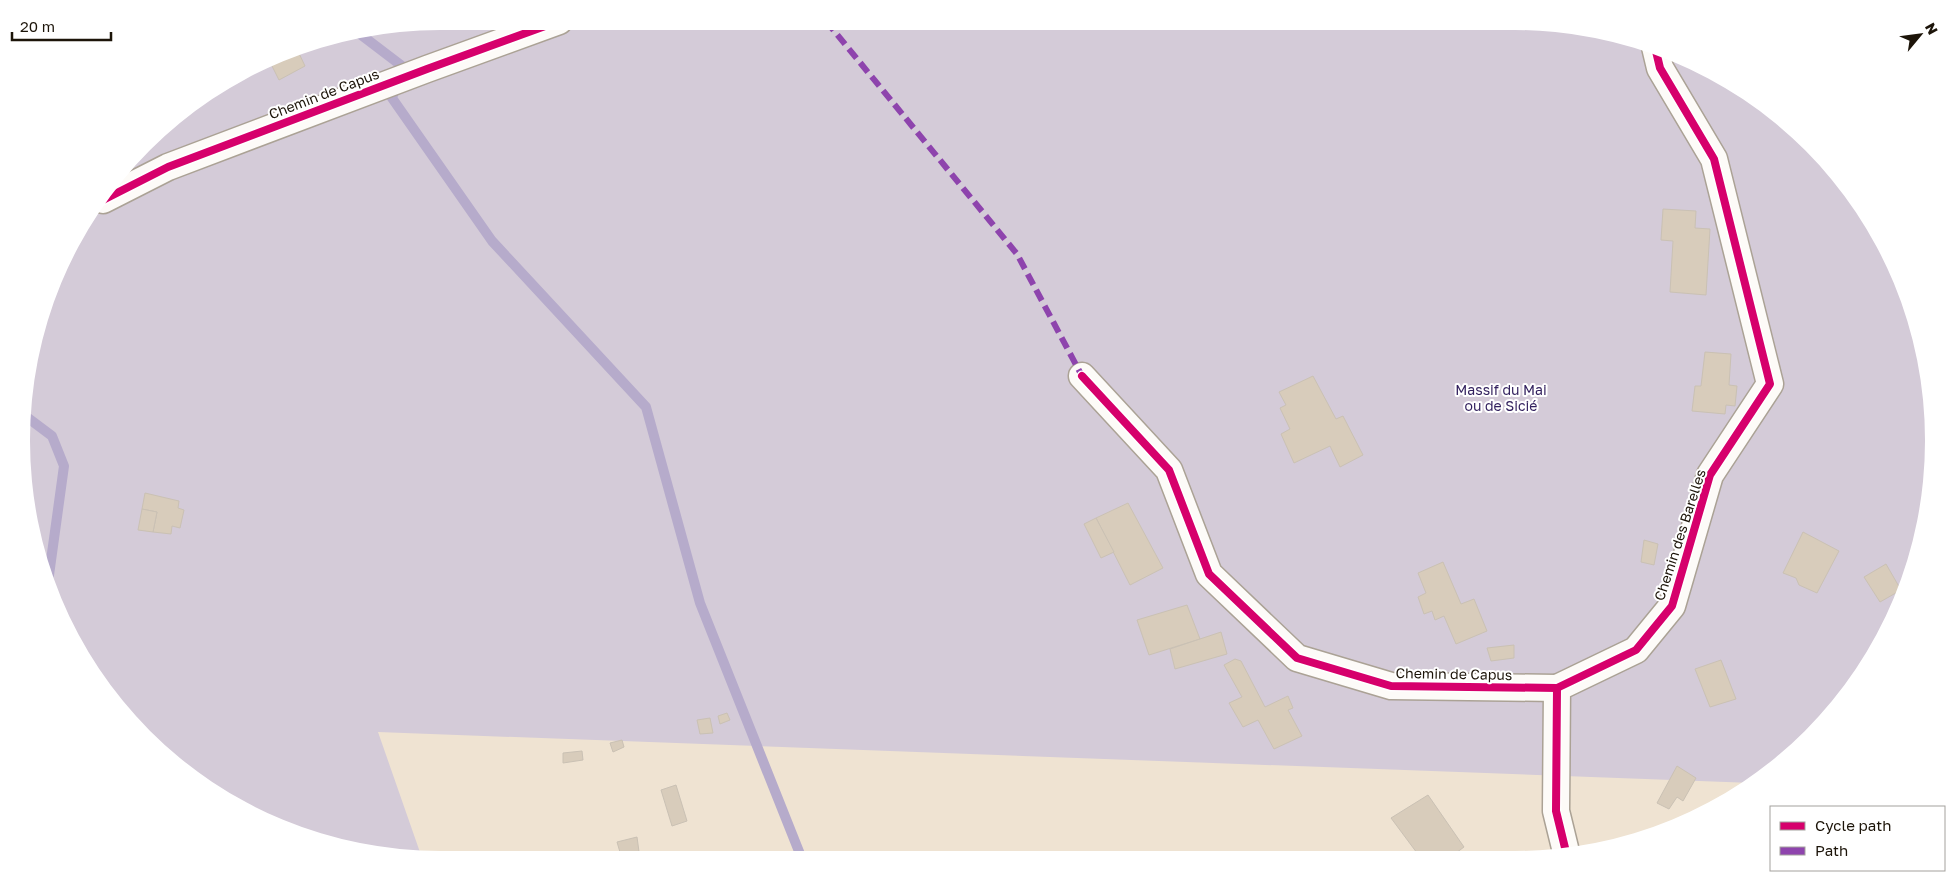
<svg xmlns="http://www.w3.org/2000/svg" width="1955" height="881" font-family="'Golos Text',sans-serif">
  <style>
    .green { fill: #d4cbd8 }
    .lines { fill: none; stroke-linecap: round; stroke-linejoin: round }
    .stream { stroke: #b6abcb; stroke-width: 10 }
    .building { fill: #d8ccbb; stroke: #cac1b4 }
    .minor-casing { stroke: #aba295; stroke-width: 29 }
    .minor { stroke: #fdfbf8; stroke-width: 26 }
    .quiet { stroke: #8e44ad; stroke-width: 6; stroke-dasharray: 12 6; stroke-linecap: butt }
    .cycleway-casing { stroke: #fff; stroke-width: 11 }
    .cycleway { stroke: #d6006c; stroke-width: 8 }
    .labels { text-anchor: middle; stroke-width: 4; stroke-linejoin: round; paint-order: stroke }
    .street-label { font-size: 14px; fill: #1c1409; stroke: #fff }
    .park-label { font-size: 14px; fill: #311f5d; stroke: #fff }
  </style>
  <rect width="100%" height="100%" fill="#efe3d2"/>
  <!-- green -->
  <polygon class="green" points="440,21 1515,21 1596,29 1675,53 1747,92 1811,144 1863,207 1902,280 1926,358 1934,440 1926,522 1902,601 1847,695 1770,773 1753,783 378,732 422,858 359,852 280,828 164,756 77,650 29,522 21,440 29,359 77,231 164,125 231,77 305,44"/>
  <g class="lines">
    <!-- stream -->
    <g class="stream">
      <polyline points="360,34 402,66 392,98 492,241 646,407 700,603 802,859"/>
      <polyline points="24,415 52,436 64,466 49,575"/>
    </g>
  </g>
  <!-- building -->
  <g class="building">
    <polygon points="304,44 297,49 305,66 279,80 269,60"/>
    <polygon points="1663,209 1696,211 1695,228 1710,229 1706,295 1670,292 1673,241 1661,240"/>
    <polygon points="1705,352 1731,354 1729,385 1737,386 1735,406 1726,405 1725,414 1692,411 1695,386 1701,386"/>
    <polygon points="1313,376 1336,419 1343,416 1363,455 1340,467 1330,446 1294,463 1281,434 1290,429 1280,408 1286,405 1279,392"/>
    <polygon points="145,493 179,501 178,508 184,510 180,528 172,526 171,534 153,532 157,512 142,509"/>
    <polygon points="1128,503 1163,568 1130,585 1096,518"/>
    <polygon points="142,509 157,512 153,532 138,530"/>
    <polygon points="1096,518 1114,552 1101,558 1084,524"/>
    <polygon points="1803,532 1839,551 1817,593 1799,585 1796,578 1783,573"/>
    <polygon points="1644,540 1658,544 1654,565 1641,562"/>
    <polygon points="1443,562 1461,604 1474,599 1487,631 1456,644 1444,616 1435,620 1432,611 1424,614 1418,597 1426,593 1418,573"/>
    <polygon points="1886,564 1901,590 1880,602 1864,577"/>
    <polygon points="1187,605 1200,639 1149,655 1137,620"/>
    <polygon points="1221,632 1227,654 1175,669 1170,649"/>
    <polygon points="1514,645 1514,658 1491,661 1487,648"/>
    <polygon points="1235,659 1241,661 1265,707 1288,696 1293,708 1288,710 1302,736 1274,749 1258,720 1243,727 1229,703 1242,697 1224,665"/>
    <polygon points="1721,660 1736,699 1710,707 1695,669"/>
    <polygon points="727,713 730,720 720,724 718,716"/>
    <polygon points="710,718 713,733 700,734 697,720"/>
    <polygon points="622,740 624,747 613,752 610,743"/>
    <polygon points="582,751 583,760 563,763 563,753"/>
    <polygon points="1677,766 1696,778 1683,801 1677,797 1669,809 1657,803"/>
    <polygon points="676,785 687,821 672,826 661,790"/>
    <polygon points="1428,795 1464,847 1452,856 1420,857 1391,818"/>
    <polygon points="637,837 640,859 622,859 617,842"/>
  </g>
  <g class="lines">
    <!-- minor casing -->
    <g class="minor-casing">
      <g id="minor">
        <polyline points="103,200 168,167 427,69 559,21"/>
        <polyline points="1082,376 1169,470 1209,574 1297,658 1391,686 1557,688"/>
        <polyline points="1567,856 1556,811 1557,688 1636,650 1672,606 1710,475 1770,384 1714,159 1660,68 1655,47"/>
      </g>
    </g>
    <!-- minor -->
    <use href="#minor" class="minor"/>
    <!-- quiet -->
    <polyline class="quiet" points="826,21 1017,254 1082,376"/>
    <!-- cycleway casing -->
    <g class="cycleway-casing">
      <g id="cycleway">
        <polyline points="103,200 168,167 427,69 559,21"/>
        <polyline points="1082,376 1169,470 1209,574 1297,658 1391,686 1557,688"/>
        <polyline points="1567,856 1556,811 1557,688 1636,650 1672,606 1710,475 1770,384 1714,159 1660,68 1655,47"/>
      </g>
    </g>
    <!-- cycleway -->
    <use href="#cycleway" class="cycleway"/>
  </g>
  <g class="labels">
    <!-- street labels -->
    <g class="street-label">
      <text transform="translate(324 94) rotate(-21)" y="5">Chemin de Capus</text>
      <text transform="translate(1680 535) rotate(-72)" y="5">Chemin des Barelles</text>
      <text transform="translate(1454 674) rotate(1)" y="5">Chemin de Capus</text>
    </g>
    <!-- park labels -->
    <g class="park-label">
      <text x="1501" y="395">Massif du Mai<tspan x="1501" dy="16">ou de Sicié</tspan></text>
    </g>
  </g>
  <!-- crop -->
  <path d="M0 0H1955V881H0ZM440 30H1515A410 410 0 0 1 1925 440V441A410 410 0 0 1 1515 851H440A410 410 0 0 1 30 441V440A410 410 0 0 1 440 30Z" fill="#fff" fill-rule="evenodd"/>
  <!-- legend -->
  <rect x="1770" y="806" width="175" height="65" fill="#ffffff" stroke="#a4a19d"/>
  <rect x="1780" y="822" width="25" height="8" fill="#d6006c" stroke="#a4a19d"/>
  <text x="1815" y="831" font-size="15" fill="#1c1409">Cycle path</text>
  <rect x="1780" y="847" width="25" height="8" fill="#8e44ad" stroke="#a4a19d"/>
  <text x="1815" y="856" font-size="15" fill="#1c1409">Path</text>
  <!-- north arrow -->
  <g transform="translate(1920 35) rotate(61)" stroke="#ffffff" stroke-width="4" paint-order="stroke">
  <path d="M0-4L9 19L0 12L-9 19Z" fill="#1c1409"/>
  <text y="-8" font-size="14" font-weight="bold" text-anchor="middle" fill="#1c1409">N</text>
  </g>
  <!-- scale -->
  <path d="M12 32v8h99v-8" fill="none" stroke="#1c1409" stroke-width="2.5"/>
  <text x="20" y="32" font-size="15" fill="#1c1409" stroke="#ffffff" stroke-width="4" paint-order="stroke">20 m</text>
</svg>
